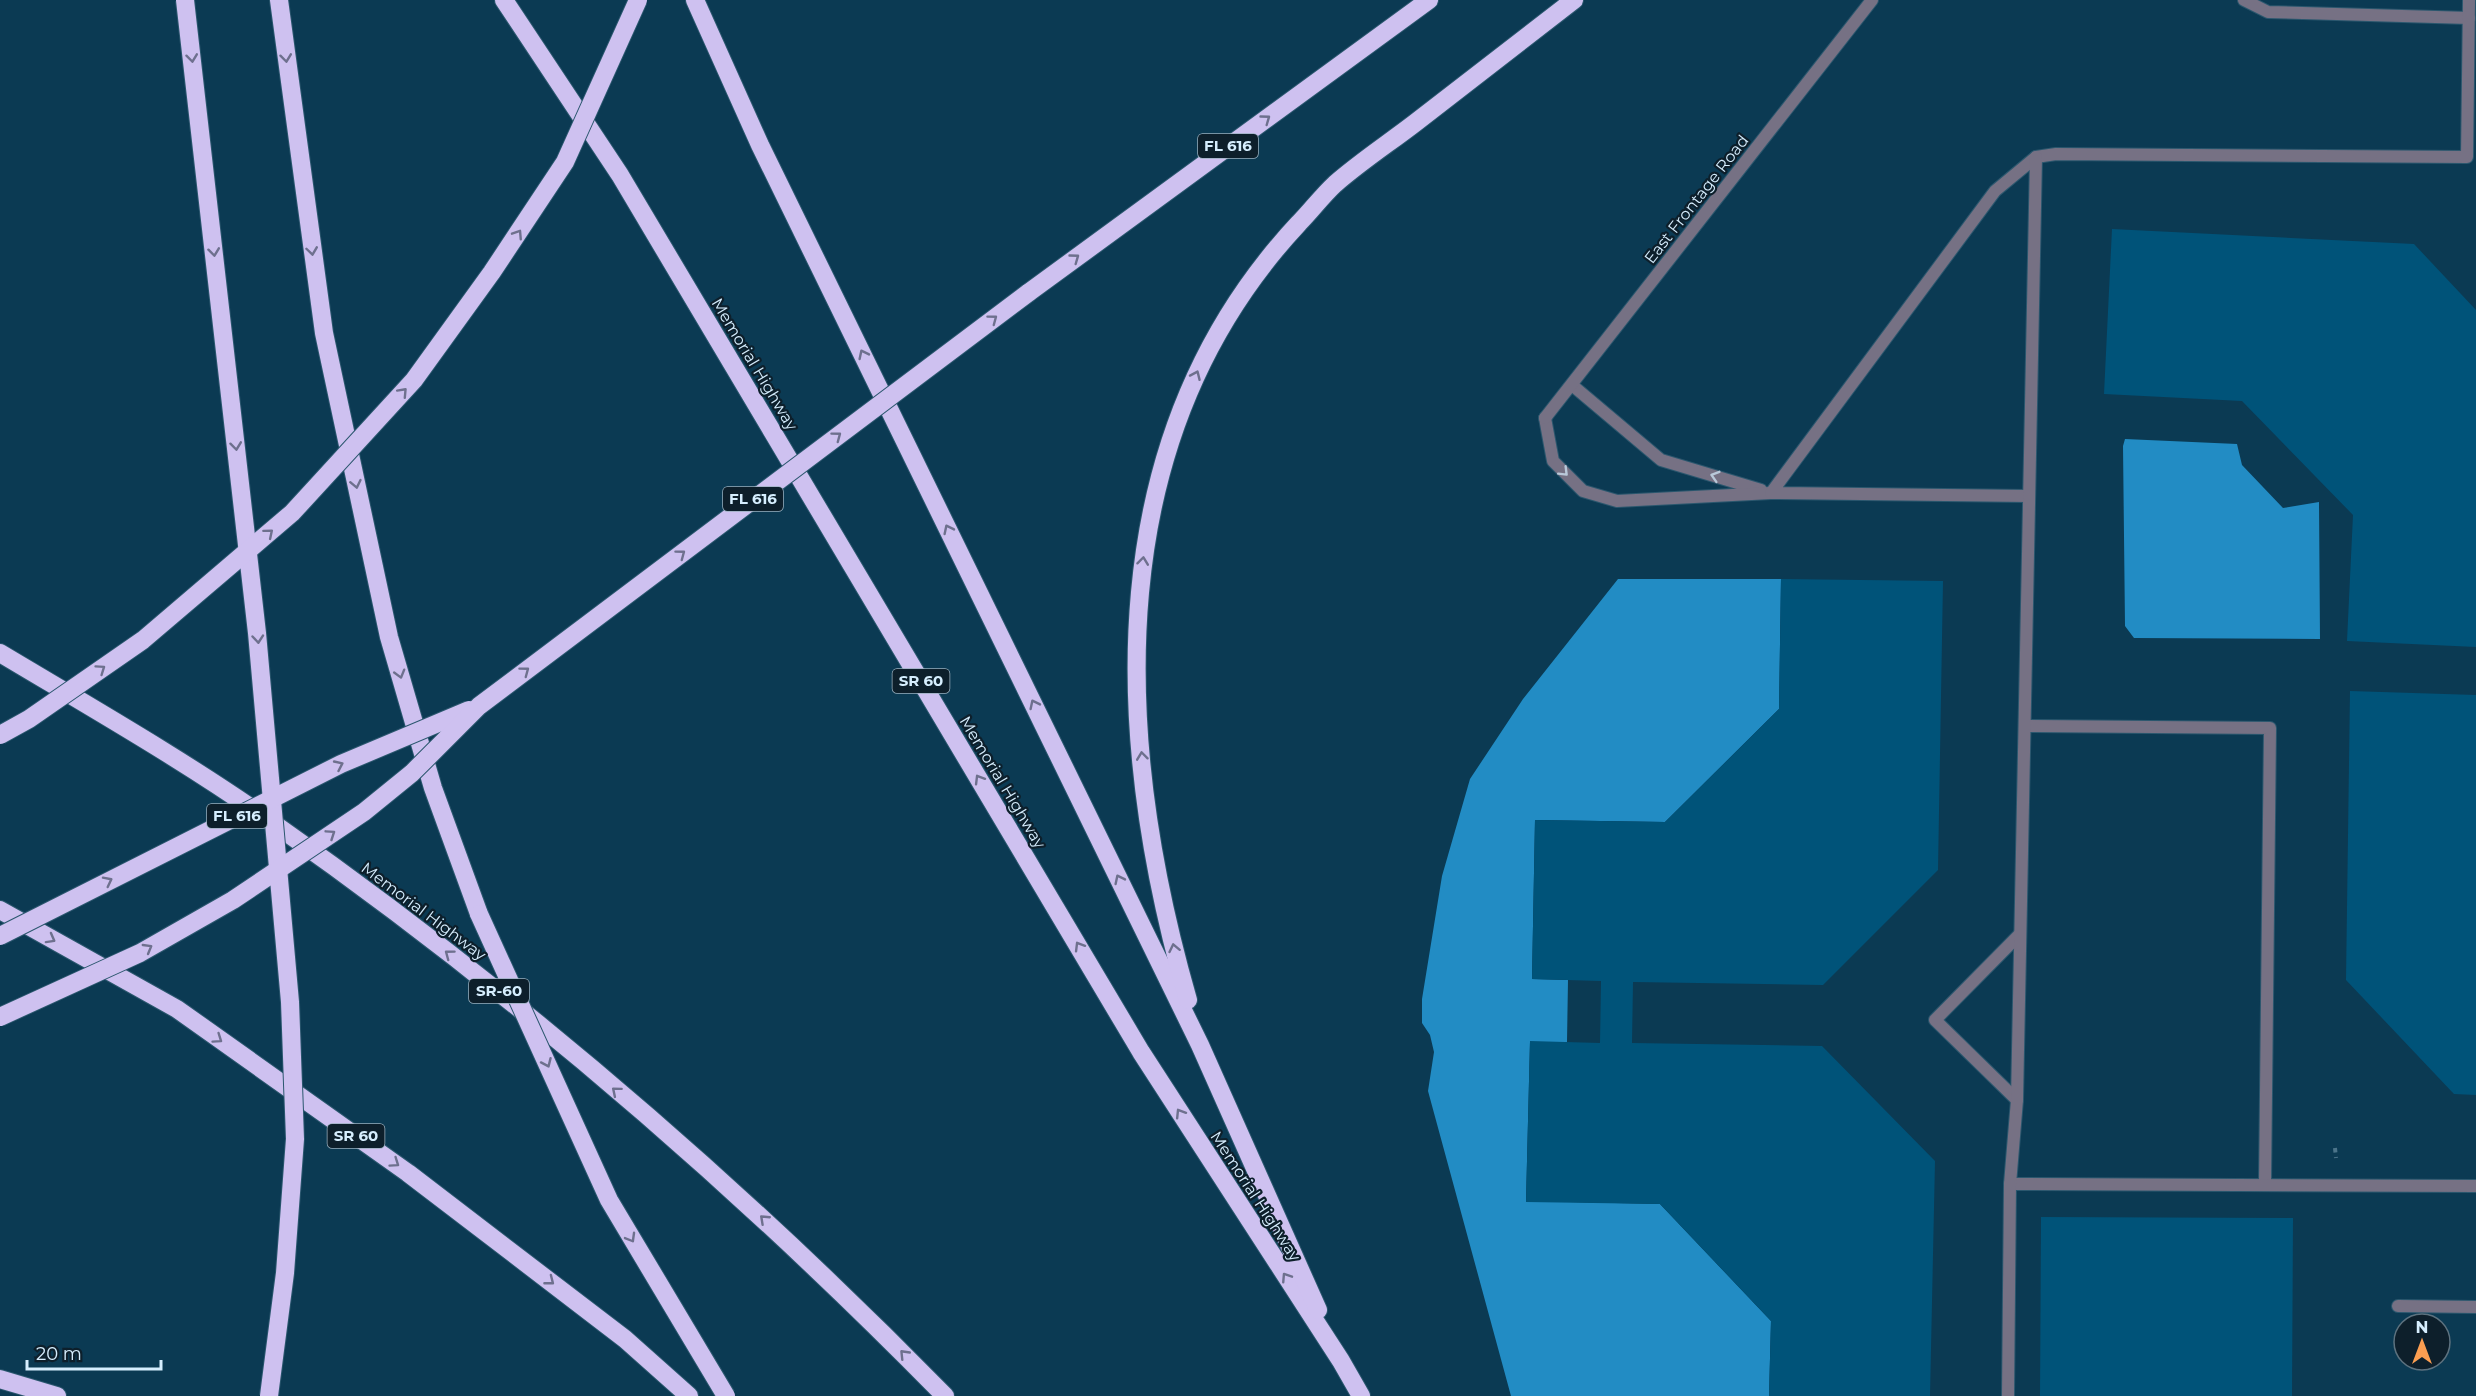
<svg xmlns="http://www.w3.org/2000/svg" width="2476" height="1396" font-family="Montserrat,sans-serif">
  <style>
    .water { fill: #228cc4 }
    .building { fill: #005379 }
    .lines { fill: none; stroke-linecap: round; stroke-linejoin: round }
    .lane-casing { stroke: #2b576e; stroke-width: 14 }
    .street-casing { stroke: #2b576e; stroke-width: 14 }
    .highway-casing { stroke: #2b576e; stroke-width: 20 }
    .path { stroke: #4c748a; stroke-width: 4; stroke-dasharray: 4.5 4.5; stroke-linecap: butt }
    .lane { stroke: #767184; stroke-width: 12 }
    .street { stroke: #767184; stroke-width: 12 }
    .highway { stroke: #cec1f0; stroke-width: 18 }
    .highway-bridge-casing { stroke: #2b576e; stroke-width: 20; stroke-linecap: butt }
    .highway-bridge { stroke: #cec1f0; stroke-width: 18 }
    .oneway { stroke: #6e708e }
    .oneway2 { stroke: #b9c8d9 }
    .labels { text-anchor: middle; stroke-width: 4.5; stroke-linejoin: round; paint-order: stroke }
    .shield { fill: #0d1f2b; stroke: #9ab0bf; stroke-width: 1.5 }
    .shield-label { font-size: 15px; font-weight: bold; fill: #d6eefe }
    .street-label { font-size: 16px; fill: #d6eefe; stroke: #0d1f2b }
  </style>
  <rect width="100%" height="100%" fill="#0b3a53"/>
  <!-- water -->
  <g class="water">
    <polygon points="2125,439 2237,444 2242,465 2283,508 2319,502 2320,639 2134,638 2125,626 2123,446"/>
    <polygon points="1618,579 1781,579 1779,709 1665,822 1535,820 1532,979 1568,980 1567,1042 1530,1042 1526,1201 1660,1204 1771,1321 1769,1396 1511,1396 1428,1091 1434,1052 1430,1035 1422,1023 1422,999 1442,876 1470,779 1523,699"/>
  </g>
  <!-- building -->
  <g class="building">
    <polygon points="2112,229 2414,244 2476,310 2476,647 2347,641 2353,515 2242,401 2104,394"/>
    <polygon points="1781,579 1943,581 1938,870 1823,985 1633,982 1632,1043 1822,1046 1935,1161 1930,1396 1769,1396 1771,1321 1660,1204 1526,1202 1530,1041 1600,1043 1601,981 1532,979 1535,820 1665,822 1779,709"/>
    <polygon points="2350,691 2476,695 2476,1095 2454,1094 2346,980"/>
    <polygon points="2041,1217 2293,1218 2292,1396 2040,1396"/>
  </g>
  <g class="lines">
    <!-- lane casing -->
    <g class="lane-casing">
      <g id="lane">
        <polyline points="2244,0 2268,12 2469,18"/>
        <polyline points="1572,385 1661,460 1761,490"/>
        <polyline points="1545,418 1553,461 1583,491 1617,501 1771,493"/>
        <polyline points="2029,496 1771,493 1995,191 2036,157 2056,154 2467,157 2469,0"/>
        <polyline points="2025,726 2270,728 2265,1185"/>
        <polyline points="2017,1100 1935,1020 2020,934"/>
        <polyline points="2010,1184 2476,1186"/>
        <polyline points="2398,1306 2476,1307"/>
        <polyline points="2008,1396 2010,1184 2017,1100 2036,157"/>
      </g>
    </g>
    <!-- street casing -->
    <g class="street-casing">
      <polyline id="street" points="1545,418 1872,0"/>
    </g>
    <!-- highway casing -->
    <g class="highway-casing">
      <g id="highway">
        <polyline points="279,0 324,333 389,637 433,788 479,914"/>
        <polyline points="504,0 620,175 1141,1052 1341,1361 1361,1396"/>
        <polyline points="695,0 760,145 1200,1045 1318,1310"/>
        <polyline points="1028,293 1429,0"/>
        <path d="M0,653C92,708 185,761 273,823C514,992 739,1186 945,1396"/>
        <polyline points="0,910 177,1009 408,1173 625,1339 689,1396"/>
        <path d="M1188,1000C1112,735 1099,437 1299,223C1311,211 1322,196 1335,184C1360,162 1389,143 1415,123C1468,82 1521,41 1574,0"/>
        <polyline points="0,1379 57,1396"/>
      </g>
    </g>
    <!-- path -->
    <polyline class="path" points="2335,1148 2336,1158"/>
    <!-- lane -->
    <use href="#lane" class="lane"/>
    <!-- street -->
    <use href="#street" class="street"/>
    <!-- highway -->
    <use href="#highway" class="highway"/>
    <!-- highway-bridge casing -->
    <g class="highway-bridge-casing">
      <g id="highway-bridge">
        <polyline points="185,0 257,633 290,1002 295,1139 285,1273 269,1396"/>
        <polyline points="0,735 29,719 143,640 292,513 414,380 492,272 565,162 638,0"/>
        <polyline points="479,914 609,1200 726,1396"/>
        <polyline points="0,936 341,764 469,710"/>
        <polyline points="0,1017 140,953 233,900 364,812 412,773 479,706 1028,293"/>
      </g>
    </g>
    <!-- highway-bridge -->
    <use href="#highway-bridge" class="highway-bridge"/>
  </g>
  <!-- one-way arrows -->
  <defs><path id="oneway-chevron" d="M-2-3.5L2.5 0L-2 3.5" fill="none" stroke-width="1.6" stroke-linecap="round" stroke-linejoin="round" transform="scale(1.5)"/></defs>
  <g class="oneway">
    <use href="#oneway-chevron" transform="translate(192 58) rotate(83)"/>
    <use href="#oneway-chevron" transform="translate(286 58) rotate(83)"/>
    <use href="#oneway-chevron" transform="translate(1266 119) rotate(-36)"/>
    <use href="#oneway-chevron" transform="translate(518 234) rotate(-57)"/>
    <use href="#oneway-chevron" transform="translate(312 251) rotate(82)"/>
    <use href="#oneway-chevron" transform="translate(214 252) rotate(83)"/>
    <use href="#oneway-chevron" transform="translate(1075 258) rotate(-36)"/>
    <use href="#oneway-chevron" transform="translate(993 319) rotate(-37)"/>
    <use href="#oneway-chevron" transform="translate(863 354) rotate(-116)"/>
    <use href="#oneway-chevron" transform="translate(1196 375) rotate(-66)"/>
    <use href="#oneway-chevron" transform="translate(403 392) rotate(-47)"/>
    <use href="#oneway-chevron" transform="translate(837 436) rotate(-37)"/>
    <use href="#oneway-chevron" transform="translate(236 446) rotate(83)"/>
    <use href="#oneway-chevron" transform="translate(356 484) rotate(78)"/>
    <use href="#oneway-chevron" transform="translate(948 529) rotate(-116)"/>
    <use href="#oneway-chevron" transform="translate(269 533) rotate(-40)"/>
    <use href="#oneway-chevron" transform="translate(681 554) rotate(-37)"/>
    <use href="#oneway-chevron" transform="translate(1143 561) rotate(-83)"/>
    <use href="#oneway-chevron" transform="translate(258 639) rotate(85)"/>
    <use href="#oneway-chevron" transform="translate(101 669) rotate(-35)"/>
    <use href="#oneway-chevron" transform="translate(525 671) rotate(-37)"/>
    <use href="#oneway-chevron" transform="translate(400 674) rotate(74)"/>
    <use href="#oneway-chevron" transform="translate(1034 704) rotate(-116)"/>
    <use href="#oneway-chevron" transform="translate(1142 756) rotate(-97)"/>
    <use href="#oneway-chevron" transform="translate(339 765) rotate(-25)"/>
    <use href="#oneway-chevron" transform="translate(979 779) rotate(-121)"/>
    <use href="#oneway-chevron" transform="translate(331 834) rotate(-34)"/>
    <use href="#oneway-chevron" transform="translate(1119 879) rotate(-116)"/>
    <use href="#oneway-chevron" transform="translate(108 881) rotate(-27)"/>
    <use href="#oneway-chevron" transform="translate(51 939) rotate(29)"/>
    <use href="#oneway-chevron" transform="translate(1079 946) rotate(-121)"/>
    <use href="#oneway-chevron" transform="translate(148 948) rotate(-30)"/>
    <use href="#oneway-chevron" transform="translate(1174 948) rotate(-102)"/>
    <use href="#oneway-chevron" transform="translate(449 954) rotate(-143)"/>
    <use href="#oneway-chevron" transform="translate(218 1039) rotate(35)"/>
    <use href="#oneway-chevron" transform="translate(547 1063) rotate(66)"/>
    <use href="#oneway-chevron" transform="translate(616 1091) rotate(-140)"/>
    <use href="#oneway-chevron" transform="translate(1180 1113) rotate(-122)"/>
    <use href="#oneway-chevron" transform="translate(395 1163) rotate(35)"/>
    <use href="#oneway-chevron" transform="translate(764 1219) rotate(-137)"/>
    <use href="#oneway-chevron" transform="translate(631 1238) rotate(60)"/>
    <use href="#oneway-chevron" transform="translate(1286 1277) rotate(-123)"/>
    <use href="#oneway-chevron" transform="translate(550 1281) rotate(38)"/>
    <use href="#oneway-chevron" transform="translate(904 1354) rotate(-134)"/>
  </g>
  <g class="oneway2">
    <use href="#oneway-chevron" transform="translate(1564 472) rotate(45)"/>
    <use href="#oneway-chevron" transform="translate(1715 476) rotate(-163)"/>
  </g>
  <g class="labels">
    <!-- shield labels -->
    <g class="shield">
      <rect x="1198" y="134" width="60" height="24" rx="4.5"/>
      <rect x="723" y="487" width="60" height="24" rx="4.5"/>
      <rect x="892.5" y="669" width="57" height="24" rx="4.5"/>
      <rect x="207" y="804" width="60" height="24" rx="4.5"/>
      <rect x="469" y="979" width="60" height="24" rx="4.5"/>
      <rect x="327.5" y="1124" width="57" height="24" rx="4.5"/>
    </g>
    <g class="shield-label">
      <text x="1228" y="151">FL 616</text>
      <text x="753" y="504">FL 616</text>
      <text x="921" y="686">SR 60</text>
      <text x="237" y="821">FL 616</text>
      <text x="499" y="996">SR-60</text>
      <text x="356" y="1141">SR 60</text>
    </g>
    <!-- street labels -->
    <g class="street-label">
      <text transform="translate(1696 199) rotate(-52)" y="6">East Frontage Road</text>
      <text transform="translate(755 364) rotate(59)" y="6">Memorial Highway</text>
      <text transform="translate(1003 782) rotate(59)" y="6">Memorial Highway</text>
      <text transform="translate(424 911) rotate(37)" y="6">Memorial Highway</text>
      <text transform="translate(1256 1196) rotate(57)" y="6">Memorial Highway</text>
    </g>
  </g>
  <!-- north arrow -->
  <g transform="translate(2422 1342)"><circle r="28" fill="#0d1f2b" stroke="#5d727f" stroke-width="1.5"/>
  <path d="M0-4.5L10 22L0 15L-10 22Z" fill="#fb9e51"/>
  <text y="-9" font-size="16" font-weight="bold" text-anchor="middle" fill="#d6eefe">N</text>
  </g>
  <!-- scale -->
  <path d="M27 1360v9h134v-9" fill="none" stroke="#d6eefe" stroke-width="3"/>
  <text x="36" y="1360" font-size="18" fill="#d6eefe" stroke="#0d1f2b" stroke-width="4.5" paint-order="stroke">20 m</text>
</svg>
